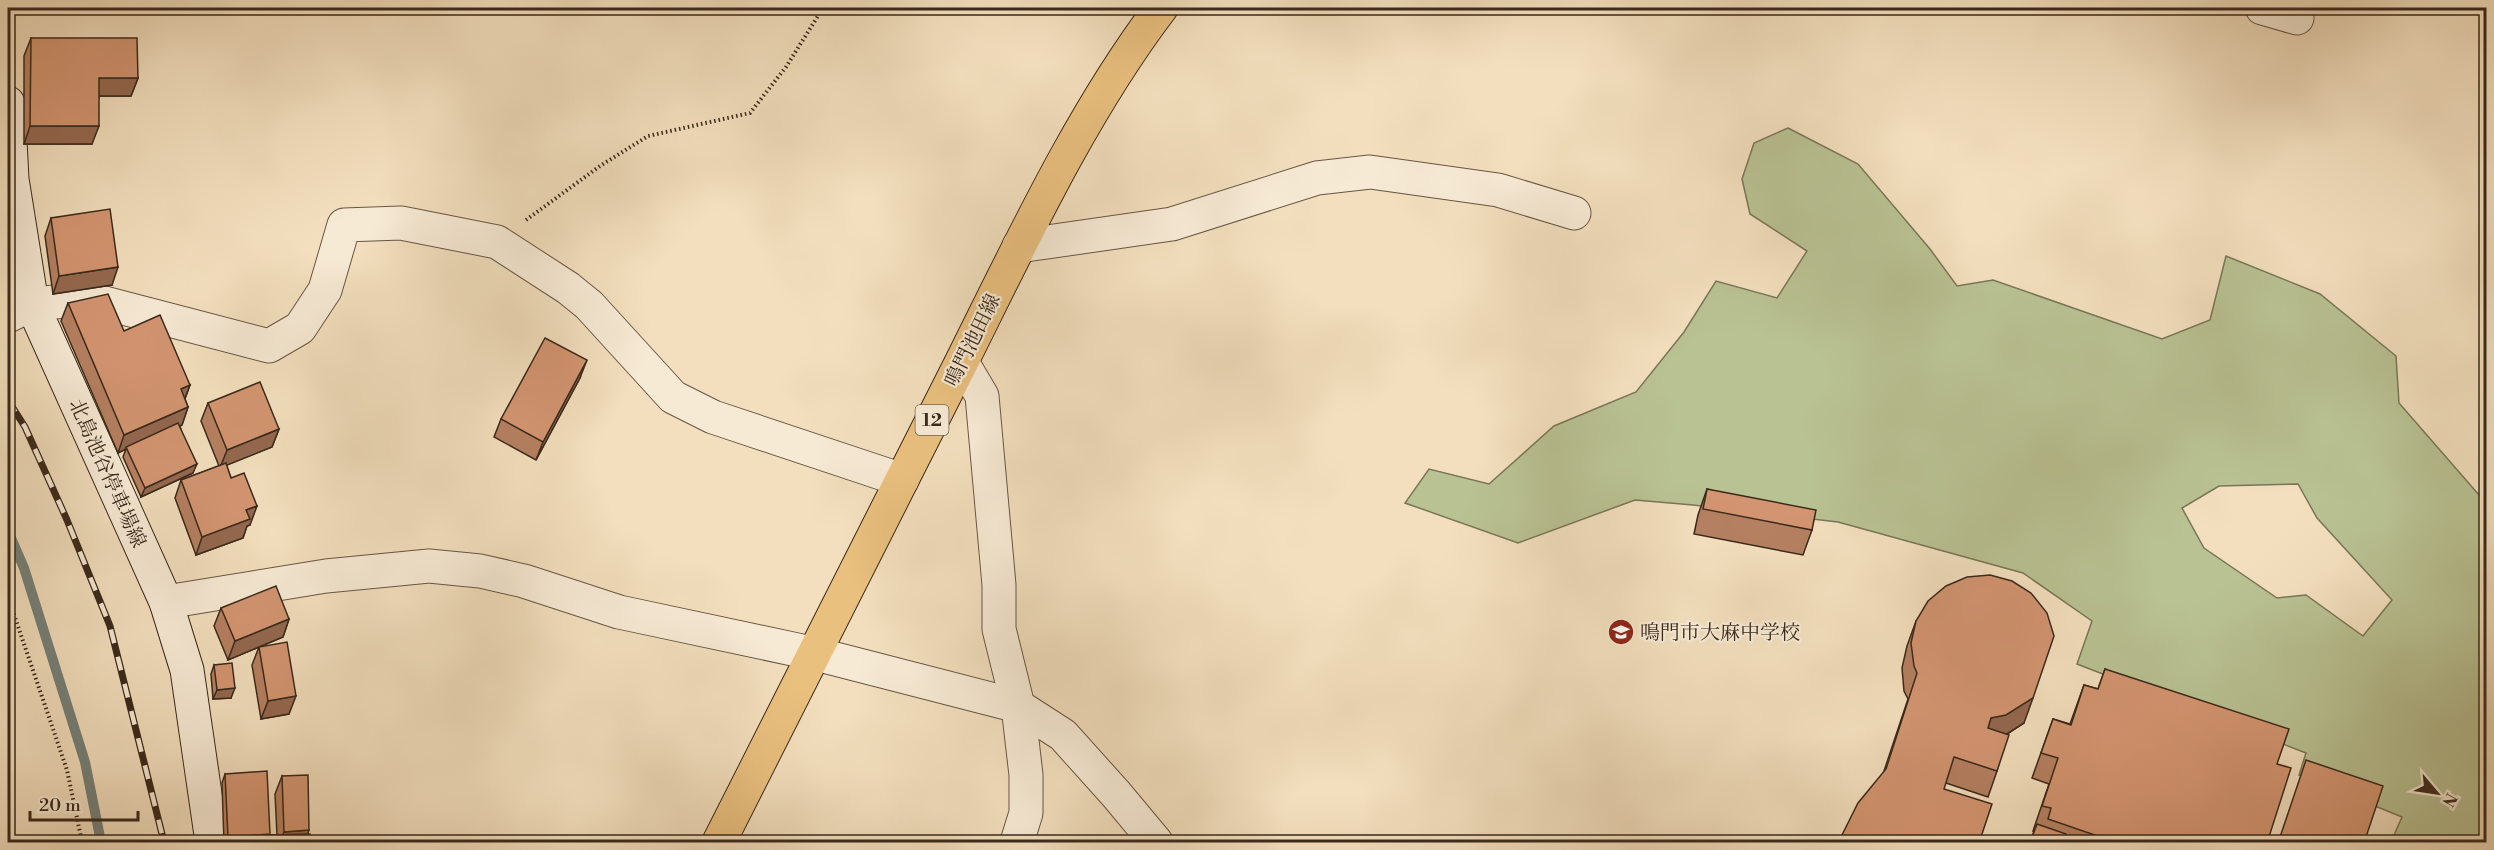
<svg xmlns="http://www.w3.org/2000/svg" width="2494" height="850" font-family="'Libre Bodoni','Noto Serif JP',serif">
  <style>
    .green { fill: #b9c293; stroke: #797657; stroke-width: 1.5; fill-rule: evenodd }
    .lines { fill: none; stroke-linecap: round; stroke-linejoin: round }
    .stream { stroke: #75817a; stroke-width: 10 }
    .street-casing { stroke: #685644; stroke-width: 35 }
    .secondary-casing { stroke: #39291b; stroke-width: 35 }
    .primary-casing { stroke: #39291b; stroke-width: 35 }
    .path { stroke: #39291b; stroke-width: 4; stroke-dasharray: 1.5 3; stroke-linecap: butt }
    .street { stroke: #f7ead5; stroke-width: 33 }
    .secondary { stroke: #f7ead5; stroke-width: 33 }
    .primary { stroke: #eac07f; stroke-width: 33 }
    .rail-casing { stroke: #39291b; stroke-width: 7 }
    .rail { stroke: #f7ead5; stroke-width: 4.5; stroke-dasharray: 14; stroke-linecap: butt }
    .wall { fill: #b58061; stroke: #39291b; stroke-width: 1.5 }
    .shaded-wall { fill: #94684f; stroke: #39291b; stroke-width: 1.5 }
    .building { fill: #d39571; stroke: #39291b; stroke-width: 1.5 }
    .labels { text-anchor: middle; stroke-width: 4.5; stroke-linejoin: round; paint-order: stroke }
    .shield { fill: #f7ead5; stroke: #726353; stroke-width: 1.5 }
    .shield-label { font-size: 18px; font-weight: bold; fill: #39291b }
    .street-label { font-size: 20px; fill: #39291b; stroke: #f7ead5 }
    .poi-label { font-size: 20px; fill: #39291b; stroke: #f7ead5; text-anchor: start }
  </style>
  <rect width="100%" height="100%" fill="#f3dfbe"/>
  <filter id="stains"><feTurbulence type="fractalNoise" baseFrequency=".00333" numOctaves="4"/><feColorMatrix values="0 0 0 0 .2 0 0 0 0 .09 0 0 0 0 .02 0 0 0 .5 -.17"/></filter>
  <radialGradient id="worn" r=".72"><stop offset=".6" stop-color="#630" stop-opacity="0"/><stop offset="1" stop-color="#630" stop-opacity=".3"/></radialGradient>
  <!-- green -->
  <path class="green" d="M1788,128L1858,164L1930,249L1957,286L1993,280L2162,339L2210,320L2226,256L2320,294L2396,356L2399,403L2486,503V842H2391L2402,817L2299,775L2306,753L2077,664L2092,621L2023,573L1838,522L1693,505L1635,500L1518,543L1405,503L1429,469L1489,484L1554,426L1636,392L1684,332L1716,281L1777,298L1807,251L1750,214L1742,179L1754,143ZM2298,484L2317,518L2392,600L2363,636L2306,595L2277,598L2204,548L2182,508L2219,486Z"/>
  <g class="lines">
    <!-- stream -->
    <polyline class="stream" points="8,531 24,568 85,762 101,842"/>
    <!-- street casing -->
    <g class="street-casing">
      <g id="street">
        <polyline points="2262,8 2297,18"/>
        <polyline points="1019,246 1172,224 1317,178 1370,172 1498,190 1574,213"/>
        <polyline points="8,316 32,304 89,299 269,346 300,328 325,290 344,225 401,223 497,242 568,288 589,305 673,397 713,417 902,480"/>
        <polyline points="962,362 982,396 999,585 999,629 1018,706 1026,775 1026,813 1017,842"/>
        <polyline points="166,602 326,576 429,566 480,571 524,581 619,612 816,654 1018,706 1063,735 1116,794 1156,842"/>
      </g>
    </g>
    <!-- secondary casing -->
    <g class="secondary-casing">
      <polyline id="secondary" points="8,103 12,179 32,304 166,602 187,670 212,842"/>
    </g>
    <!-- primary casing -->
    <g class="primary-casing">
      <path id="primary" d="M719,842C801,683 881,523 961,363C1020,245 1081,113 1161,8"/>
    </g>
    <!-- path -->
    <g class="path">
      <polyline points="526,220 600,166 648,136 750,113 786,67 823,8"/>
      <polyline points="8,597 67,770 82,842"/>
    </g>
    <!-- street -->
    <use href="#street" class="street"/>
    <!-- secondary -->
    <use href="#secondary" class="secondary"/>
    <!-- primary -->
    <use href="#primary" class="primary"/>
    <!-- rail casing -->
    <g class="rail-casing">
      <polyline id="rail" points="8,400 25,427 67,520 110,626 164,842"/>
    </g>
    <!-- rail -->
    <use href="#rail" class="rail"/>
  </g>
  <!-- wall -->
  <g class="wall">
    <polygon points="31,38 138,78 131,96 99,96 92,144 24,144 24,56"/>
    <polygon points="51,218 112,285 53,294 45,236"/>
    <polygon points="68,303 190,385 185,399 188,407 182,425 180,426 193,473 141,497 123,457 126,449 118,453 61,321"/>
    <polygon points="580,378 536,460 494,437 501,419"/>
    <polygon points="208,403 279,429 272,447 226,465 250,525 247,526 243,538 196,555 175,498 181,480 219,466 201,421"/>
    <polygon points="1707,489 1812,530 1803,555 1694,534 1698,515"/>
    <polygon points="221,608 289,619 283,637 228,660 214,626"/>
    <polygon points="1916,621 2024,723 2007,734 1997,771 1988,797 1946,783 1884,771 1908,699 1904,691 1902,668 1907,646"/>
    <polygon points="259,647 289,714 261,719 252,665"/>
    <polygon points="214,665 231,698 213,699 211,674"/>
    <polygon points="2105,669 2277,764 2267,843 2030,843 2034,831 2033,831 2049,784 2032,778 2053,719 2070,724 2084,685 2098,689"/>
    <polygon points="225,774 270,835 277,835 275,794 282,776 310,843 224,843 222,783"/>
  </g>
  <!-- shaded-wall -->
  <g class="shaded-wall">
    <polygon points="99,78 138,78 131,96 92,96"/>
    <polygon points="30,126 99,126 92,144 24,144"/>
    <polygon points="118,267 112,285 53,294 59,276"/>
    <polygon points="587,360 580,378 536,460 543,442"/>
    <polygon points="190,385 183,403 181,389"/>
    <polygon points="188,407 182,425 127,449 126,447 126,449 118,453 124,435"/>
    <polygon points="279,429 272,447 220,468 227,450"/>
    <polygon points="11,460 8,470 8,461"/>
    <polygon points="197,464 193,473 141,497 145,488"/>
    <polygon points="257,506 250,525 247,526 243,538 196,555 202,537 246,510"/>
    <polygon points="289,619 283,637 228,660 235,641"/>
    <polygon points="235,688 231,698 213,699 217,690"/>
    <polygon points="296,696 289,714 261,719 268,701"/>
    <polygon points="2033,698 2024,723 1996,741 1981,743 1991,718"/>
    <polygon points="309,830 305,843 280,843 284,832"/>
    <polygon points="270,834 268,835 266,843 226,843 228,837"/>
  </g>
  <!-- building -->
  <g class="building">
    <polygon points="31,38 137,38 138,78 99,78 99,126 30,126"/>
    <polygon points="110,209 118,267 59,276 51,218"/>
    <polygon points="108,294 124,331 160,315 190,385 181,389 188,407 124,435 68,303"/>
    <polygon points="545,338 587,360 543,442 501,419"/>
    <polygon points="260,382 279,429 227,450 208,403"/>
    <polygon points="178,423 197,464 145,488 126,447"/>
    <polygon points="8,438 11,460 8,461"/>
    <polygon points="226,463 231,478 244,473 257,506 246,510 250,519 202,537 181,480"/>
    <polygon points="1707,489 1816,510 1812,530 1703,509"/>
    <polygon points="1990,575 2012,581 2031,593 2047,613 2054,636 2033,698 2006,715 1991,718 1988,728 2009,735 1997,771 1954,757 1944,789 1992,804 1979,843 1838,843 1858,803 1886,769 1917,673 1914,666 1911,643 1916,621 1928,601 1946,586 1967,577"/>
    <polygon points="276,586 289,619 235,641 221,608"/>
    <polygon points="287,642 296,696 268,701 259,647"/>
    <polygon points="232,663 235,688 217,690 214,665"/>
    <polygon points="2105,669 2289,729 2277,764 2291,768 2267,843 2118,843 2048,819 2051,808 2042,806 2058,758 2041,753 2053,719 2071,725 2084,685 2098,689"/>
    <polygon points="2306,760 2383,786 2364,843 2278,843"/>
    <polygon points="267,771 270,834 228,837 225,774"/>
    <polygon points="308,775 309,830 284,832 282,776"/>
    <polygon points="2037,824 2066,834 2063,843 2030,843"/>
    <polygon points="310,834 310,843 268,843 268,835"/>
  </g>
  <!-- icons -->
  <defs>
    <g id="school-disc" transform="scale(1.35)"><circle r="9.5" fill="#8f2418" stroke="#f7ead5"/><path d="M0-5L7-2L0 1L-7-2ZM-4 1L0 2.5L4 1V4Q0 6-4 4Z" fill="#fff"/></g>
  </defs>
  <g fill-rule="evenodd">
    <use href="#school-disc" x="1621" y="632"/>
  </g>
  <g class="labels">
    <!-- shield labels -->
    <rect class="shield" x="915.5" y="405" width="33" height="30" rx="4.5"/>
    <g class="shield-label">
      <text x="932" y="426">12</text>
    </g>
    <!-- street labels -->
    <g class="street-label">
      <text transform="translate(972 340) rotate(-64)" y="7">鳴門池田線</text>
      <text transform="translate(108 473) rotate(66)" y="7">北島池谷停車場線</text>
    </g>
    <!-- poi labels -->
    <g class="poi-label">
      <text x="1640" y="639">鳴門市大麻中学校</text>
    </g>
  </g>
  <!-- margin -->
  <rect width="2494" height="850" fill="none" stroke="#f3dfbe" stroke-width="30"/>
  <rect x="9" y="9" width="2476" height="832" fill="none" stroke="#39291b" stroke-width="3"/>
  <rect x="15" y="15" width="2464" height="820" fill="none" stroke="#39291b" stroke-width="1.5"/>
  <!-- north arrow -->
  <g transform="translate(2437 793) rotate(119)" stroke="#f7ead5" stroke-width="4.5" paint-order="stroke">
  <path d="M0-4.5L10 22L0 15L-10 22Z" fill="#39291b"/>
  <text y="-9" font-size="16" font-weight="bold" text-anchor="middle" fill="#39291b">N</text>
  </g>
  <!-- scale -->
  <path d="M30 811v9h108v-9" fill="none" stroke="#39291b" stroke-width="3"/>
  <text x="39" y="811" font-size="18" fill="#39291b" stroke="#f7ead5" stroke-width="4.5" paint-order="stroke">20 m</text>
  <rect width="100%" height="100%" filter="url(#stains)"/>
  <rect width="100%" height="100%" fill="url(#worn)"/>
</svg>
